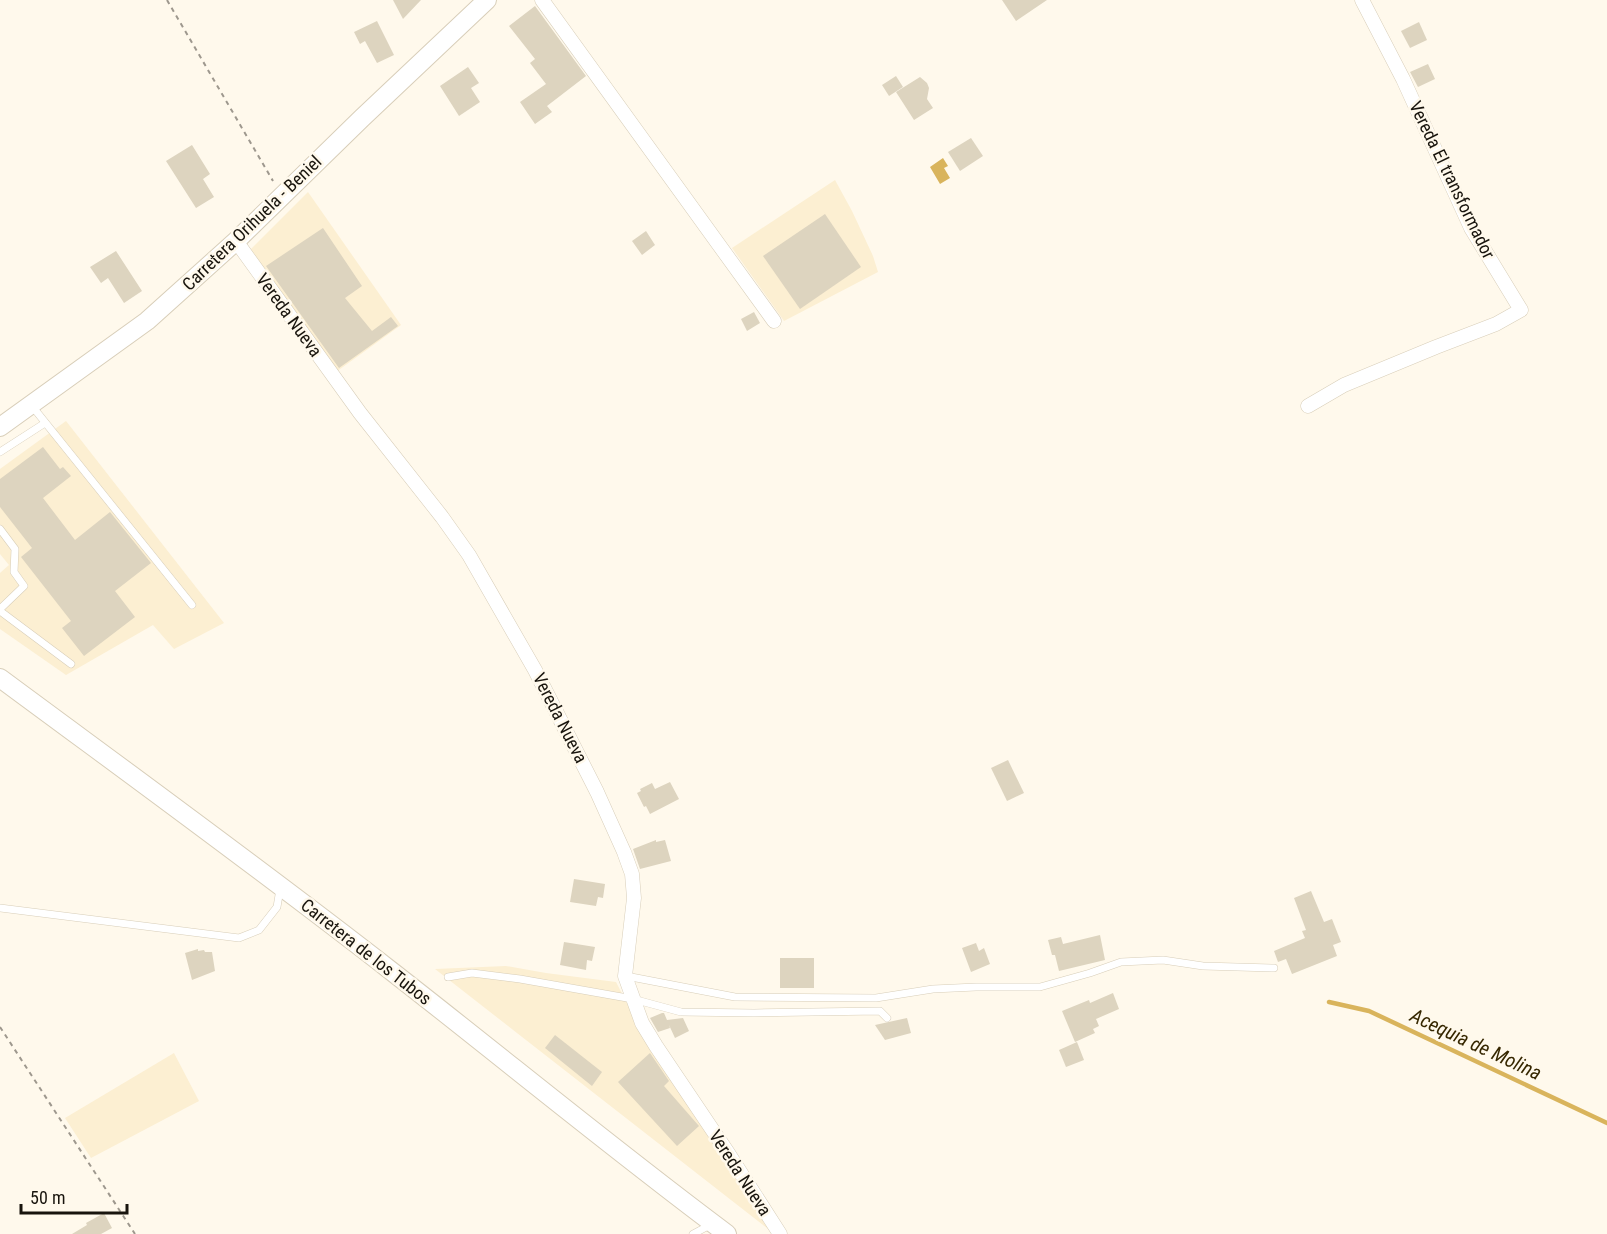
<svg xmlns="http://www.w3.org/2000/svg" width="1607" height="1234" font-family="'Roboto Condensed',sans-serif">
  <style>
    .built { fill: #fcefd2 }
    .water { fill: #d9b45c }
    .lines { fill: none; stroke-linecap: round; stroke-linejoin: round }
    .stream { stroke: #d9b45c; stroke-width: 4.5 }
    .building { fill: #ddd4bf }
    .lane-casing { stroke: #d8ceb9; stroke-width: 8 }
    .street-casing { stroke: #d8ceb9; stroke-width: 15 }
    .secondary-casing { stroke: #d8ceb9; stroke-width: 20 }
    .path { stroke: #9e988e; stroke-width: 2; stroke-dasharray: 4.5 4.5; stroke-linecap: butt }
    .lane { stroke: #fff; stroke-width: 7 }
    .street { stroke: #fff; stroke-width: 14 }
    .secondary { stroke: #fff; stroke-width: 18 }
    .labels { text-anchor: middle; stroke-width: 5; stroke-linejoin: round; paint-order: stroke }
    .street-label { font-size: 18px; fill: #18140d; stroke: #fff9ec }
    .water-label { font-size: 20px; font-style: italic; fill: #362700; stroke: #fff9ec }
  </style>
  <rect width="100%" height="100%" fill="#fff9ec"/>
  <!-- built -->
  <g class="built">
    <polygon points="835,180 852,211 873,256 878,272 784,321 732,248"/>
    <polygon points="308,192 401,325 336,372 250,250"/>
    <polygon points="66,421 224,623 174,649 153,625 66,675 0,629 0,573 9,565 0,554 0,469"/>
    <polygon points="506,966 546,973 616,982 646,1040 772,1232 435,969"/>
    <polygon points="174,1053 199,1101 91,1158 65,1118"/>
  </g>
  <!-- water -->
  <polygon class="water" points="943,158 948,166 944,168 950,178 940,184 930,167"/>
  <g class="lines">
    <!-- stream -->
    <polyline class="stream" points="1329,1002 1369,1011 1607,1123"/>
  </g>
  <!-- building -->
  <g class="building">
    <polygon points="393,0 421,0 403,19"/>
    <polygon points="1002,0 1047,0 1016,21"/>
    <polygon points="535,6 586,76 547,106 552,112 535,124 520,102 546,84 530,63 535,59 509,26"/>
    <polygon points="377,21 394,55 377,63 365,41 360,44 354,32"/>
    <polygon points="1419,22 1427,40 1410,48 1401,31"/>
    <polygon points="1428,64 1435,79 1418,87 1410,72"/>
    <polygon points="468,67 479,83 471,88 480,102 459,116 440,86"/>
    <polygon points="896,76 903,87 889,96 882,85"/>
    <polygon points="920,77 927,83 929,88 927,99 933,108 914,120 896,92"/>
    <polygon points="971,138 983,156 960,171 948,152"/>
    <polygon points="192,145 210,174 203,179 214,197 196,208 166,161"/>
    <polygon points="825,214 861,267 800,309 763,256"/>
    <polygon points="323,228 362,286 345,298 372,331 391,317 398,326 339,368 266,266"/>
    <polygon points="646,231 655,245 642,255 632,241"/>
    <polygon points="116,251 142,291 124,303 108,278 101,283 90,267"/>
    <polygon points="754,312 760,323 747,331 741,319"/>
    <polygon points="43,447 60,469 63,467 71,476 43,498 75,540 110,512 151,563 115,591 135,617 84,656 62,628 71,621 21,557 32,548 0,507 0,479"/>
    <polygon points="1008,760 1024,793 1007,801 991,768"/>
    <polygon points="670,782 679,799 650,814 646,806 644,807 637,793 641,791 640,789 652,783 655,789"/>
    <polygon points="656,840 656,842 665,840 671,861 640,869 633,849"/>
    <polygon points="574,879 605,884 603,898 598,897 596,906 570,902"/>
    <polygon points="1311,891 1324,922 1332,919 1341,942 1333,945 1337,956 1292,974 1286,959 1278,962 1274,951 1305,938 1302,931 1306,930 1294,898"/>
    <polygon points="1100,935 1105,960 1059,971 1055,955 1052,955 1048,940 1061,937 1063,944"/>
    <polygon points="564,942 595,947 592,961 587,960 586,970 560,965"/>
    <polygon points="976,943 979,951 984,948 990,964 971,972 962,948"/>
    <polygon points="198,949 198,951 204,950 205,952 212,952 215,971 192,980 185,953"/>
    <rect x="780" y="958" width="34" height="30"/>
    <polygon points="1113,993 1119,1009 1096,1019 1099,1026 1093,1029 1095,1033 1075,1042 1062,1011 1089,1000 1090,1003"/>
    <polygon points="662,1013 664,1013 667,1020 683,1018 689,1031 675,1038 669,1025 670,1028 658,1032 650,1018"/>
    <polygon points="907,1018 911,1033 885,1040 875,1025"/>
    <polygon points="555,1035 602,1072 592,1086 545,1048"/>
    <polygon points="1077,1042 1084,1060 1066,1067 1059,1050"/>
    <polygon points="650,1053 669,1081 664,1086 699,1126 677,1146 618,1082"/>
    <polygon points="104,1213 112,1228 101,1234 72,1234 87,1225 86,1223"/>
  </g>
  <g class="lines">
    <!-- lane casing -->
    <g class="lane-casing">
      <g id="lane">
        <polyline points="32,406 192,605"/>
        <polyline points="0,452 45,423"/>
        <polyline points="0,529 15,549 14,572 24,586 0,609"/>
        <polyline points="0,611 71,664"/>
        <polyline points="0,908 239,938 259,930 277,907 280,889"/>
        <polyline points="626,976 735,997 876,998 933,989 976,987 1040,987 1090,973 1121,962 1163,960 1203,966 1274,968"/>
        <polyline points="448,977 472,973 520,979 633,999 681,1012 754,1013 880,1011 887,1018"/>
        <polyline points="693,1234 712,1224"/>
      </g>
    </g>
    <!-- street casing -->
    <g class="street-casing">
      <g id="street">
        <polyline points="542,0 774,321"/>
        <polyline points="236,241 360,413 442,517 469,555 535,670 597,792 624,852 632,874 634,898 625,976 642,1023 656,1046 728,1153 780,1234"/>
        <polyline points="1308,406 1344,385 1436,347 1496,324 1521,310 1471,228 1403,79 1362,0"/>
      </g>
    </g>
    <!-- secondary casing -->
    <g class="secondary-casing">
      <g id="secondary">
        <polyline points="0,427 147,321 236,241 362,118 487,0"/>
        <path d="M0,678C131,775 262,870 390,970C503,1058 613,1149 727,1234"/>
      </g>
    </g>
    <!-- path -->
    <g class="path">
      <polyline points="167,0 273,181"/>
      <polyline points="0,1027 135,1234"/>
    </g>
    <!-- lane -->
    <use href="#lane" class="lane"/>
    <!-- street -->
    <use href="#street" class="street"/>
    <!-- secondary -->
    <use href="#secondary" class="secondary"/>
  </g>
  <g class="labels">
    <!-- street labels -->
    <g class="street-label">
      <text transform="translate(1452 180) rotate(64)" y="6">Vereda El transformador</text>
      <text transform="translate(252 223) rotate(-44)" y="6">Carretera Orihuela - Beniel</text>
      <text transform="translate(289 315) rotate(54)" y="6">Vereda Nueva</text>
      <text transform="translate(560 718) rotate(63)" y="6">Vereda Nueva</text>
      <text transform="translate(366 952) rotate(38)" y="6">Carretera de los Tubos</text>
      <text transform="translate(740 1173) rotate(57)" y="6">Vereda Nueva</text>
    </g>
    <!-- water labels -->
    <g class="water-label">
      <text transform="translate(1476 1044) rotate(25)" y="7">Acequia de Molina</text>
    </g>
  </g>
  <!-- scale -->
  <path d="M21 1204v9h106v-9" fill="none" stroke="#18140d" stroke-width="3"/>
  <text x="30" y="1204" font-size="18" fill="#18140d" stroke="#fff9ec" stroke-width="4.5" paint-order="stroke">50 m</text>
</svg>
